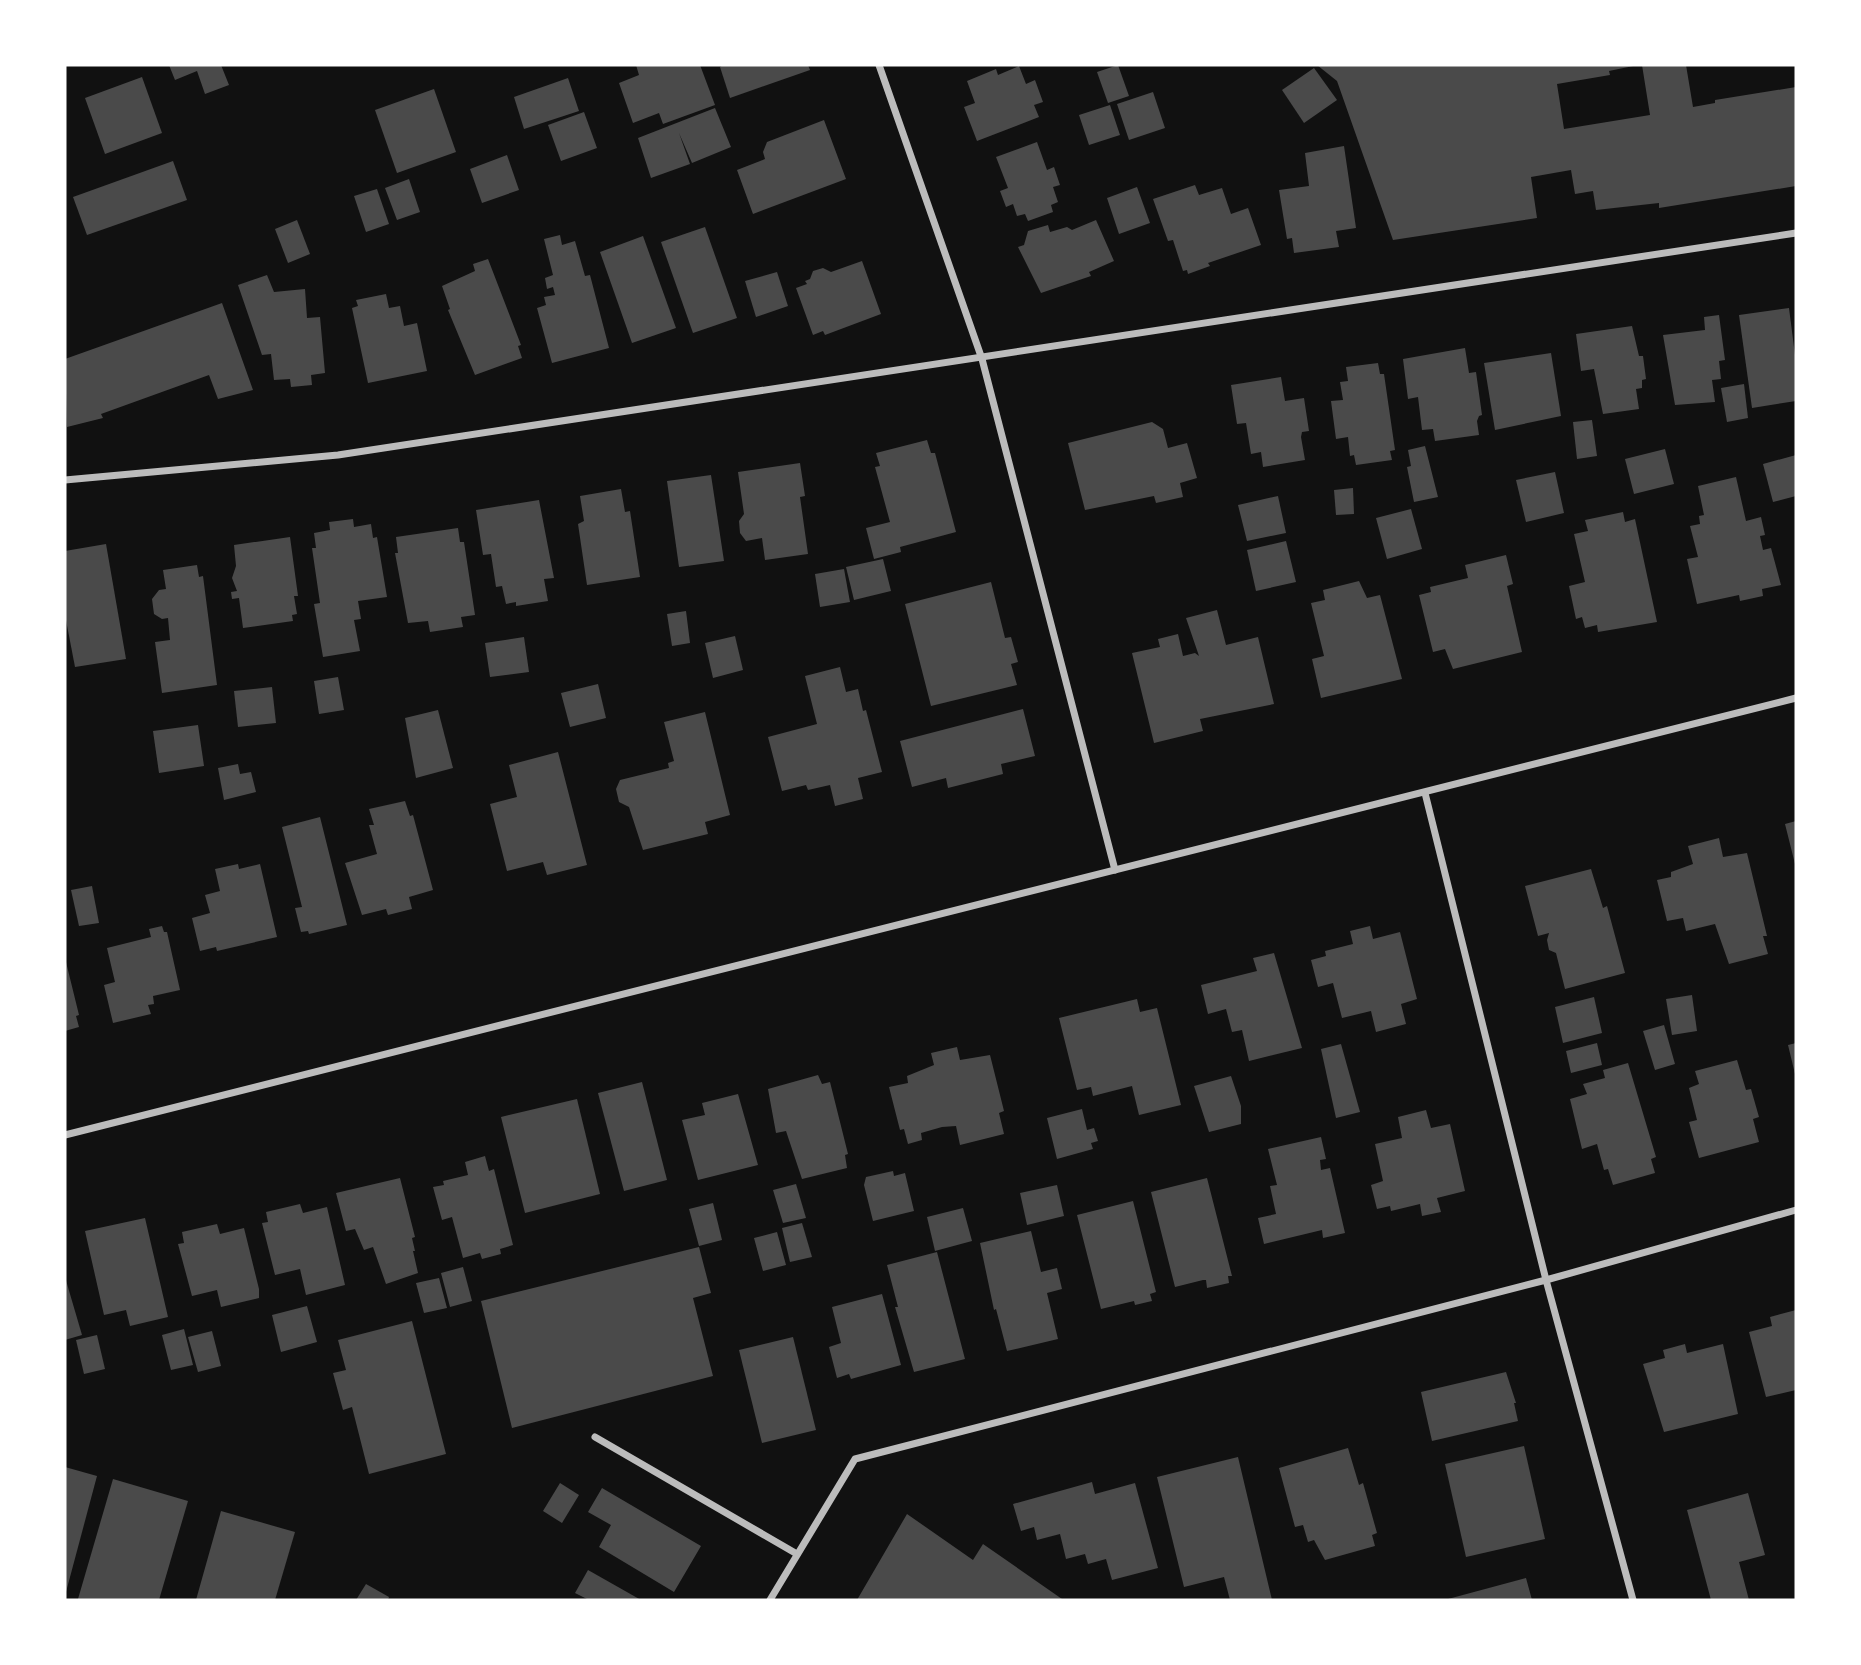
<svg xmlns="http://www.w3.org/2000/svg" width="1861" height="1665" font-family="'Noto Serif',serif">
  <style>
    .building { fill: #4a4a4a }
    .lines { fill: none; stroke-linecap: round; stroke-linejoin: round }
    .minor { stroke: #bcbcbc; stroke-width: 7 }
  </style>
  <rect width="100%" height="100%" fill="#111"/>
  <!-- building -->
  <g class="building">
    <polygon points="169,65 221,65 229,85 205,94 197,71 175,80"/>
    <polygon points="636,65 700,65 715,105 663,124 659,113 633,123 619,83 639,75"/>
    <polygon points="723,65 808,65 810,70 730,98 720,67"/>
    <polygon points="1118,65 1129,96 1108,103 1097,72"/>
    <polygon points="1317,65 1638,65 1609,71 1610,75 1557,84 1564,129 1650,115 1642,65 1686,65 1693,107 1715,103 1715,100 1796,87 1796,186 1659,208 1659,203 1596,210 1593,191 1575,194 1571,170 1531,177 1537,218 1393,240 1337,81"/>
    <polygon points="1019,66 1026,84 1035,80 1043,102 1034,105 1039,117 977,141 964,107 975,103 967,81 996,69 998,75"/>
    <polygon points="1314,68 1337,100 1304,123 1282,90"/>
    <polygon points="142,77 162,133 105,154 85,98"/>
    <polygon points="568,78 579,111 524,129 514,97"/>
    <polygon points="434,89 456,152 397,173 375,110"/>
    <polygon points="1153,92 1165,128 1129,140 1117,104"/>
    <polygon points="1110,105 1120,135 1089,145 1079,115"/>
    <polygon points="715,108 731,147 692,163 679,133 690,164 651,178 638,138"/>
    <polygon points="584,112 597,148 561,161 548,125"/>
    <polygon points="824,120 846,179 753,214 737,170 765,159 763,152 767,142"/>
    <polygon points="1037,142 1047,170 1054,167 1060,185 1053,187 1058,202 1051,205 1053,212 1028,221 1025,214 1017,216 1013,204 1006,207 1000,191 1008,188 996,157"/>
    <polygon points="1344,146 1356,228 1336,231 1339,247 1294,253 1292,238 1287,239 1279,190 1309,186 1305,153"/>
    <polygon points="507,155 519,190 482,203 470,169"/>
    <polygon points="173,161 187,200 87,235 73,197"/>
    <polygon points="409,179 420,212 397,220 385,188"/>
    <polygon points="1195,185 1199,195 1222,188 1231,214 1248,208 1261,245 1208,263 1210,266 1188,274 1187,270 1183,271 1173,240 1168,241 1153,199"/>
    <polygon points="1137,187 1150,223 1119,234 1107,198"/>
    <polygon points="377,189 389,224 366,232 354,196"/>
    <polygon points="297,220 310,254 288,263 275,229"/>
    <polygon points="1096,220 1114,261 1089,272 1091,276 1041,293 1018,247 1024,245 1028,231 1048,225 1050,232 1067,227 1072,230"/>
    <polygon points="705,227 737,318 693,333 661,242"/>
    <polygon points="560,235 562,245 575,241 585,276 590,275 609,348 552,363 537,308 546,305 544,297 555,295 553,287 547,289 545,278 553,275 544,239"/>
    <polygon points="643,236 676,328 632,343 600,252"/>
    <polygon points="488,259 521,345 518,346 522,358 475,375 448,310 450,309 442,286 475,271 473,264"/>
    <polygon points="862,261 881,314 825,335 823,331 813,335 796,288 807,284 805,281 810,279 813,271 823,268 831,272"/>
    <polygon points="777,272 788,306 756,317 745,281"/>
    <polygon points="267,275 274,292 305,289 307,318 320,317 325,373 311,375 312,385 291,387 290,379 274,380 271,354 262,355 238,285"/>
    <polygon points="386,294 389,308 400,306 404,326 417,323 427,371 368,383 352,308 358,306 356,300"/>
    <polygon points="222,303 253,390 218,399 209,375 101,414 103,418 67,427 65,359"/>
    <polygon points="1789,308 1796,363 1796,401 1752,408 1739,315"/>
    <polygon points="1719,315 1725,360 1719,361 1721,379 1712,380 1715,402 1675,405 1663,335 1705,330 1704,317"/>
    <polygon points="1632,326 1639,356 1643,356 1646,379 1642,380 1642,388 1636,389 1639,409 1603,414 1594,369 1581,371 1576,334"/>
    <polygon points="1465,348 1469,373 1476,372 1482,415 1479,416 1477,421 1479,435 1435,441 1433,429 1422,430 1418,397 1408,399 1403,359"/>
    <polygon points="1551,353 1561,416 1495,430 1484,363"/>
    <polygon points="1378,363 1380,374 1384,374 1395,450 1390,451 1392,460 1356,465 1354,455 1350,456 1348,437 1336,439 1331,401 1343,400 1340,382 1348,381 1346,367"/>
    <polygon points="1281,377 1285,401 1304,398 1309,431 1302,432 1301,437 1305,460 1263,467 1261,452 1251,454 1246,423 1237,424 1231,385"/>
    <polygon points="1744,384 1748,418 1727,422 1721,388"/>
    <polygon points="1592,420 1597,456 1577,459 1573,422"/>
    <polygon points="1152,422 1163,429 1168,448 1187,443 1197,478 1180,483 1183,497 1156,503 1154,496 1085,510 1068,443"/>
    <polygon points="927,440 931,453 935,453 956,532 900,547 901,552 874,559 866,528 890,522 875,467 880,466 876,453"/>
    <polygon points="1425,446 1438,497 1414,502 1407,467 1411,466 1408,450"/>
    <polygon points="1665,449 1674,484 1634,494 1625,459"/>
    <polygon points="1796,455 1796,496 1773,502 1763,464"/>
    <polygon points="800,463 805,496 800,497 808,554 765,560 762,538 746,541 740,533 739,521 744,514 738,472"/>
    <polygon points="1555,472 1564,513 1526,522 1516,480"/>
    <polygon points="711,475 724,561 679,567 667,481"/>
    <polygon points="1736,477 1746,521 1761,517 1765,535 1760,536 1763,550 1771,548 1781,585 1762,589 1763,596 1740,601 1739,595 1697,604 1687,559 1698,557 1690,526 1700,524 1699,516 1704,515 1698,486"/>
    <polygon points="1353,488 1354,514 1336,515 1334,490"/>
    <polygon points="621,489 625,512 630,511 640,577 587,585 578,524 584,521 580,496"/>
    <polygon points="1278,496 1286,533 1247,541 1238,505"/>
    <polygon points="539,500 554,578 544,579 548,601 516,606 516,602 506,604 502,586 496,587 491,554 483,555 476,510"/>
    <polygon points="1411,509 1422,549 1387,559 1376,518"/>
    <polygon points="1623,512 1625,522 1635,519 1657,622 1598,632 1597,625 1585,628 1582,617 1576,619 1569,586 1585,582 1574,534 1588,531 1585,520"/>
    <polygon points="353,519 354,527 371,524 373,538 377,537 387,597 358,601 361,619 354,620 360,651 323,657 314,604 320,603 312,548 316,548 314,533 330,530 329,522"/>
    <polygon points="458,528 460,542 464,542 475,615 461,617 463,627 430,632 428,621 408,623 395,553 398,553 396,537"/>
    <polygon points="290,537 298,596 294,596 297,614 292,615 293,621 243,628 239,598 232,599 231,592 237,591 232,578 236,566 234,545"/>
    <polygon points="1286,541 1296,582 1256,591 1247,550"/>
    <polygon points="106,544 126,659 75,667 65,615 65,551"/>
    <polygon points="1506,555 1513,584 1507,586 1522,652 1453,669 1445,649 1433,652 1419,595 1431,592 1430,587 1468,578 1465,565"/>
    <polygon points="883,559 891,591 854,600 846,567"/>
    <polygon points="197,565 199,577 203,576 217,685 162,693 155,642 170,640 168,618 162,619 154,614 152,599 159,590 166,589 163,570"/>
    <polygon points="844,569 850,602 820,607 815,574"/>
    <polygon points="1359,581 1367,598 1380,595 1402,679 1321,698 1312,659 1324,656 1311,603 1325,600 1323,590"/>
    <polygon points="991,582 1005,638 1011,637 1018,662 1011,664 1017,685 931,706 905,604"/>
    <polygon points="1217,610 1226,645 1258,637 1274,704 1200,719 1203,731 1154,743 1132,653 1160,647 1158,639 1178,634 1183,656 1195,653 1199,656 1186,618"/>
    <polygon points="686,611 690,643 672,646 667,614"/>
    <polygon points="735,636 743,670 713,678 705,643"/>
    <polygon points="524,637 529,672 490,677 485,643"/>
    <polygon points="840,667 846,692 858,689 863,711 866,710 882,772 858,778 863,799 835,806 830,785 808,790 806,785 782,791 768,737 817,724 805,676"/>
    <polygon points="338,677 344,710 319,714 314,681"/>
    <polygon points="598,684 606,718 570,727 561,693"/>
    <polygon points="272,687 276,723 238,727 234,691"/>
    <polygon points="1023,709 1035,756 1001,764 1003,774 948,788 946,778 912,787 900,741"/>
    <polygon points="438,710 453,768 416,778 405,718"/>
    <polygon points="705,712 730,815 705,822 708,834 643,850 629,807 619,802 616,789 620,780 669,768 668,763 674,761 664,722"/>
    <polygon points="198,725 204,766 159,773 153,731"/>
    <polygon points="558,752 587,865 547,875 543,862 507,871 490,804 517,797 509,765"/>
    <polygon points="238,764 240,774 251,772 256,792 224,800 218,768"/>
    <polygon points="405,801 410,816 413,815 433,890 409,897 412,909 388,915 386,909 362,915 345,863 377,854 369,825 374,825 369,809"/>
    <polygon points="320,817 347,925 309,934 308,931 301,932 295,908 302,907 282,827"/>
    <polygon points="1796,821 1796,864 1795,864 1785,824"/>
    <polygon points="1719,838 1723,857 1747,853 1767,936 1763,936 1768,954 1729,964 1715,924 1686,931 1683,918 1667,921 1657,880 1671,877 1671,872 1693,864 1688,846"/>
    <polygon points="238,864 239,869 260,864 277,937 217,951 216,947 200,951 192,918 210,913 205,895 220,891 215,869"/>
    <polygon points="1591,869 1603,908 1607,906 1625,973 1565,989 1556,953 1549,950 1547,940 1549,933 1538,936 1525,886"/>
    <polygon points="92,886 99,923 79,926 71,890"/>
    <polygon points="162,926 164,932 167,932 180,990 153,996 154,1004 148,1005 151,1014 113,1023 104,985 115,982 107,948 151,937 149,929"/>
    <polygon points="1370,926 1373,939 1400,932 1417,999 1401,1004 1406,1024 1376,1032 1371,1011 1342,1018 1333,983 1318,987 1311,960 1326,956 1325,951 1353,944 1350,931"/>
    <polygon points="1274,953 1302,1048 1249,1061 1242,1030 1232,1032 1226,1009 1208,1014 1201,985 1257,971 1253,958"/>
    <polygon points="66,962 79,1015 76,1016 79,1027 65,1031"/>
    <polygon points="1692,995 1697,1031 1672,1035 1666,999"/>
    <polygon points="1594,997 1602,1033 1563,1043 1555,1007"/>
    <polygon points="1137,999 1140,1012 1157,1008 1181,1105 1139,1115 1132,1086 1093,1096 1091,1087 1077,1090 1059,1018"/>
    <polygon points="1664,1025 1675,1064 1655,1070 1643,1031"/>
    <polygon points="1597,1043 1602,1065 1571,1073 1566,1051"/>
    <polygon points="1796,1043 1796,1074 1795,1074 1788,1045"/>
    <polygon points="1341,1044 1360,1112 1336,1118 1321,1049"/>
    <polygon points="957,1047 960,1060 990,1055 1004,1111 999,1113 1004,1134 960,1145 956,1126 942,1127 921,1133 922,1140 908,1144 904,1129 900,1130 889,1087 908,1083 907,1076 934,1065 931,1053"/>
    <polygon points="1737,1060 1746,1090 1751,1089 1759,1117 1753,1119 1759,1142 1699,1158 1689,1122 1697,1120 1689,1088 1699,1084 1695,1071"/>
    <polygon points="1628,1063 1656,1157 1651,1159 1655,1173 1613,1185 1608,1169 1604,1170 1597,1144 1582,1149 1570,1099 1587,1094 1583,1084 1605,1078 1603,1070"/>
    <polygon points="818,1075 822,1084 830,1082 848,1154 845,1155 847,1168 802,1179 786,1131 776,1133 768,1089"/>
    <polygon points="1231,1076 1241,1106 1241,1124 1209,1132 1194,1086"/>
    <polygon points="642,1082 667,1180 624,1191 598,1093"/>
    <polygon points="738,1094 758,1165 698,1180 682,1120 705,1115 702,1103"/>
    <polygon points="577,1099 600,1194 525,1213 501,1117"/>
    <polygon points="1082,1109 1087,1130 1094,1128 1098,1141 1091,1143 1093,1149 1057,1159 1047,1118"/>
    <polygon points="1426,1110 1431,1128 1450,1124 1465,1191 1437,1198 1441,1212 1422,1216 1420,1204 1391,1211 1390,1206 1377,1209 1371,1185 1383,1181 1375,1144 1402,1138 1398,1117"/>
    <polygon points="1321,1137 1326,1159 1320,1160 1321,1170 1330,1168 1345,1233 1323,1238 1322,1230 1264,1244 1258,1218 1276,1214 1270,1186 1277,1185 1268,1149"/>
    <polygon points="485,1156 489,1171 494,1169 513,1245 500,1249 501,1254 482,1259 480,1253 463,1258 452,1217 442,1220 433,1187 444,1185 443,1181 468,1175 465,1162"/>
    <polygon points="893,1171 894,1176 905,1173 914,1211 873,1221 864,1185 866,1177"/>
    <polygon points="400,1178 415,1237 412,1238 415,1251 413,1251 418,1273 386,1284 373,1247 364,1250 355,1229 346,1231 336,1193"/>
    <polygon points="1207,1178 1232,1276 1228,1276 1229,1283 1207,1288 1206,1280 1203,1280 1175,1287 1151,1192"/>
    <polygon points="796,1184 806,1218 783,1223 773,1190"/>
    <polygon points="1057,1185 1064,1216 1027,1225 1020,1193"/>
    <polygon points="1133,1201 1156,1292 1150,1294 1152,1301 1135,1305 1134,1301 1101,1309 1077,1215"/>
    <polygon points="713,1203 722,1240 699,1246 689,1209"/>
    <polygon points="300,1204 303,1213 327,1207 345,1285 306,1295 300,1269 275,1275 262,1223 268,1222 266,1212"/>
    <polygon points="963,1208 972,1241 935,1251 927,1217"/>
    <polygon points="145,1218 168,1317 130,1326 126,1310 104,1315 85,1231"/>
    <polygon points="802,1223 812,1257 790,1262 782,1228"/>
    <polygon points="217,1224 220,1234 244,1228 259,1289 259,1298 221,1307 217,1290 192,1296 178,1244 184,1243 182,1232"/>
    <polygon points="1031,1231 1041,1272 1057,1268 1062,1289 1047,1293 1058,1339 1007,1351 996,1309 994,1310 980,1243"/>
    <polygon points="777,1232 786,1265 763,1271 754,1238"/>
    <polygon points="699,1247 711,1293 693,1298 713,1376 512,1428 481,1301"/>
    <polygon points="937,1252 965,1359 914,1372 895,1307 898,1307 887,1265"/>
    <polygon points="463,1267 472,1301 450,1307 441,1273"/>
    <polygon points="65,1277 82,1335 65,1340"/>
    <polygon points="439,1278 447,1308 424,1313 416,1283"/>
    <polygon points="882,1294 901,1365 851,1379 849,1374 837,1378 829,1347 841,1343 832,1307"/>
    <polygon points="307,1306 317,1342 281,1352 272,1315"/>
    <polygon points="1796,1310 1796,1390 1766,1397 1749,1332 1772,1326 1770,1317"/>
    <polygon points="412,1321 446,1454 369,1474 352,1407 343,1410 333,1373 346,1370 338,1340"/>
    <polygon points="184,1329 193,1365 171,1370 162,1335"/>
    <polygon points="212,1331 221,1366 198,1372 188,1337"/>
    <polygon points="97,1335 105,1369 84,1374 76,1340"/>
    <polygon points="793,1337 816,1430 762,1443 739,1350"/>
    <polygon points="1685,1344 1687,1353 1723,1344 1738,1414 1664,1432 1643,1364 1665,1358 1663,1350"/>
    <polygon points="1506,1372 1516,1403 1514,1403 1518,1421 1432,1441 1421,1392"/>
    <polygon points="1524,1446 1545,1539 1466,1557 1445,1464"/>
    <polygon points="1348,1448 1359,1485 1363,1483 1377,1533 1372,1535 1375,1546 1325,1560 1314,1540 1308,1542 1303,1525 1295,1527 1279,1468"/>
    <polygon points="1238,1457 1272,1600 1230,1600 1224,1577 1184,1587 1157,1477"/>
    <polygon points="65,1467 97,1476 66,1592 65,1592"/>
    <polygon points="113,1479 188,1501 159,1600 78,1599"/>
    <polygon points="1092,1482 1095,1494 1135,1483 1158,1568 1112,1580 1106,1559 1088,1564 1085,1554 1066,1559 1060,1534 1037,1540 1034,1527 1021,1531 1013,1504"/>
    <polygon points="560,1483 579,1495 562,1523 543,1511"/>
    <polygon points="602,1488 701,1546 674,1592 599,1547 611,1525 588,1512"/>
    <polygon points="1748,1493 1765,1555 1739,1562 1749,1600 1711,1600 1687,1510"/>
    <polygon points="221,1511 295,1532 275,1600 196,1600"/>
    <polygon points="907,1514 973,1560 983,1544 1062,1599 857,1600"/>
    <polygon points="588,1570 641,1600 589,1600 575,1593"/>
    <polygon points="1526,1578 1532,1600 1448,1600 1448,1599"/>
    <polygon points="366,1584 389,1597 388,1600 356,1600"/>
  </g>
  <g class="lines">
    <!-- minor -->
    <g class="minor">
      <polyline points="879,65 982,359 1115,870"/>
      <polyline points="65,480 338,455 1796,233"/>
      <polyline points="1425,793 1546,1280 1633,1600"/>
      <polyline points="65,1135 1796,698"/>
      <polyline points="595,1437 797,1554"/>
      <polyline points="770,1600 855,1459 1546,1280 1796,1210"/>
    </g>
  </g>
  <!-- border -->
  <rect width="1861" height="1665" fill="none" stroke="#ffffff" stroke-width="133"/>
</svg>
